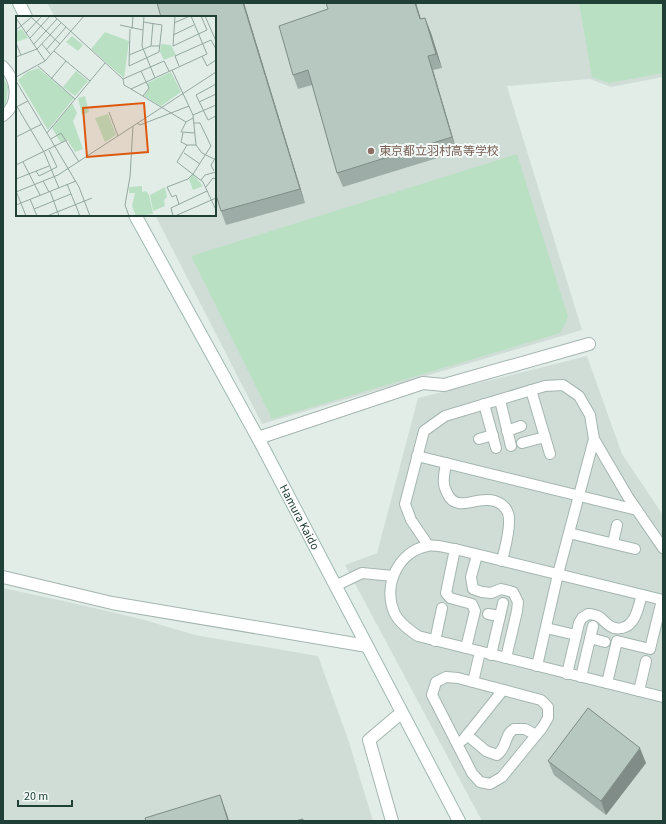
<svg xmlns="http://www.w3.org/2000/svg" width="666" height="824" font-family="'Source Sans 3','Noto Sans JP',sans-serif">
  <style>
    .built { fill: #d0ddd7 }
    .green { fill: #b9e0c3 }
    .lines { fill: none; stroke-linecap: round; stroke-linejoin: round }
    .service-casing { stroke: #a4b5af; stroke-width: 12 }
    .minor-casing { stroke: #a4b5af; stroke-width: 14 }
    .tertiary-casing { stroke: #a4b5af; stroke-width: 14 }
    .secondary-casing { stroke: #9fb9b0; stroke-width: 14 }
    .service { stroke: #fff; stroke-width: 10 }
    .minor { stroke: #fff; stroke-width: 12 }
    .tertiary { stroke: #fff; stroke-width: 12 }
    .secondary { stroke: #fff; stroke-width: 12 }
    .wall { fill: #9daca6 }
    .shaded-wall { fill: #808c87 }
    .building { fill: #b7c8c1; stroke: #808c87 }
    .education-dot { fill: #8d6e63; stroke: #f2f9f6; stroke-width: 1.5 }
    .labels { text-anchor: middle; stroke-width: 4; stroke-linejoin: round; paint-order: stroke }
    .education-label { font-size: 12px; fill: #785e54; stroke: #f2f9f6; text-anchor: start }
    .street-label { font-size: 12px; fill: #203f37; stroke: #f2f9f6 }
    .inset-road { fill: none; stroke: #94a7a1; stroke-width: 1 }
    .view { fill: #de580e; fill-opacity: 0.15; stroke: #de580e; stroke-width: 2 }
    .inset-edge { fill: none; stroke: #203f37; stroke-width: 2 }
  </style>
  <rect width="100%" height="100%" fill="#e2ede8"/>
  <!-- built -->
  <g class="built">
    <polygon points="47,3 663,3 663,77 611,87 590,79 507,86 582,330 262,424 155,215 215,215 215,17 55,17"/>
    <polygon points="587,356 622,454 663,515 663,821 482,821 345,565 377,553 418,398"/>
    <polygon points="3,588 77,604 141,619 195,635 318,656 349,742 373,821 3,821"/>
  </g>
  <!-- green -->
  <g class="green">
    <polygon points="579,3 663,3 663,73 609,83 592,77"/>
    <polygon points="3,77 8,87 6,105 3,106"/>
    <polygon points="517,154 568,317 560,333 272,419 191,256"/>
  </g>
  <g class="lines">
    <!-- service casing -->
    <g class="service-casing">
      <g id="service">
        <path d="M3,66C17,80 20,103 3,116"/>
        <polyline points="531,390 550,454"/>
        <polyline points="500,400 511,446"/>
        <polyline points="484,404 496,448"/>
        <polyline points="507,431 521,426"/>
        <polyline points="479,439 493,435"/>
        <polyline points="594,439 628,497 663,548"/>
        <polyline points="522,443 545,437"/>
        <polyline points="417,456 637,510"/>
        <path d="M446,463C445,470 443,478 444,484C444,487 446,490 447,493C455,511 472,500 485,500C497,499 508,506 509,518C510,532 505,547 502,561"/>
        <polyline points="569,533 635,549"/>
        <polyline points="613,543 617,525"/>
        <polyline points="428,545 411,520 405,504 424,431 445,416 545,386 563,385 579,396 590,415 594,439 558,574 537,666"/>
        <polyline points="455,549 446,593 450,598 472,604 475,611 466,648"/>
        <polyline points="477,555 471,577 473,589 482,592 491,593 501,589 513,592 518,602 517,611 506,658"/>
        <polyline points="335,586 362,573 393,576"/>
        <path d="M663,600L455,549C447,548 435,544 427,546C398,552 383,585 394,612C398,622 409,630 418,636L663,697"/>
        <polyline points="488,614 500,616"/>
        <polyline points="546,628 576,635"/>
        <polyline points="590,638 605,642"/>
        <polyline points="435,641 442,608"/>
        <polyline points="491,655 503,603"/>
        <path d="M567,674L579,623L582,618L588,614C602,615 600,619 610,626C613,628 618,629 622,628C636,625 638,607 642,595"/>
        <polygon points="446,677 458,678 541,700 548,707 548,718 542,728 502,777 490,784 480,782 472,773 432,695 436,682"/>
        <polyline points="581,677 593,626"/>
        <polyline points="473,682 480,652"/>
        <polyline points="607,683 617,641 650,649 662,600"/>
        <polyline points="639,691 646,661"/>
        <path d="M467,735L486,751L497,755C508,746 504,735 514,729H525L536,735"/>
        <polyline points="463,740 503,690"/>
      </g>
    </g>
    <!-- minor casing -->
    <g class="minor-casing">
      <g id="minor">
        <polyline points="258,438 423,383 444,385 589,344"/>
        <polyline points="3,577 112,603 367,646"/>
      </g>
    </g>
    <!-- tertiary casing -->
    <g class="tertiary-casing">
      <polyline id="tertiary" points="392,821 369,740 401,713"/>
    </g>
    <!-- secondary casing -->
    <g class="secondary-casing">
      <g id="secondary">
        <polyline points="19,3 26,17"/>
        <path id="s1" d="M135,215L258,438L459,821"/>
      </g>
    </g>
    <!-- service -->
    <use href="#service" class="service"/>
    <!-- minor -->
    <use href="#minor" class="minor"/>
    <!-- tertiary -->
    <use href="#tertiary" class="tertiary"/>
    <!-- secondary -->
    <use href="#secondary" class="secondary"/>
  </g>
  <!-- wall -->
  <g class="wall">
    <polygon points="244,3 305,203 226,225 221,211"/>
    <polygon points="326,3 416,3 421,19 425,18 431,33 442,68 433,70 457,152 343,187 337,173 312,85 298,89 293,75 328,9"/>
    <polygon points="548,761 646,763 606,815 554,775"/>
  </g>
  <!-- shaded-wall -->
  <g class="shaded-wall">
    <polygon points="243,3 244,3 305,203 300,189"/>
    <polygon points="415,3 416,3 425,34 420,19"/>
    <polygon points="425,18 431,33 442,68 436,54"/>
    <polygon points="428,56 433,70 457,152 452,137"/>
    <polygon points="640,748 646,763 606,815 601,801"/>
    <polygon points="220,795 227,814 229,821 228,821"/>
  </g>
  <!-- building -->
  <g class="building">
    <polygon points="157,3 243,3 300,189 221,211 215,192 215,17 161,17"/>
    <polygon points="326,3 415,3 420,19 425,18 436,54 428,56 452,137 337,173 308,70 293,75 279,26 328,9"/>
    <polygon points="588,708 640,748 601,801 548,761"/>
    <polygon points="220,795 228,821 146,821 145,818"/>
    <polygon points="303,819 303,821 295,821"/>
  </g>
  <!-- markers -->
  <circle class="education-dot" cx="371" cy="151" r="4"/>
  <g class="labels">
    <!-- education labels -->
    <g class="education-label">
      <text x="379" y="155">東京都立羽村高等学校</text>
    </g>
    <!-- street labels -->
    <g class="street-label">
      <text dy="4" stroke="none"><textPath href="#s1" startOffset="344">Hamura Kaido</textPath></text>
    </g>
  </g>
  <!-- overview -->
  <g transform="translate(16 16)">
    <rect width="200" height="200" fill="#e2ede8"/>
    <path d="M6,13L12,22L0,26V15ZM89,16L113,25L108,62L75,33ZM56,20L67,29L62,35L50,26ZM145,28L155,29L160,39L148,44L144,36ZM22,52L58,82L32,114L2,64L11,56ZM60,55L72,65L59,80L47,71ZM155,56L165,76L145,90L128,80L133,72L131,67ZM69,80L73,96L66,99L62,82ZM56,87L61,97L57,105L67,133L59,136L51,123L45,127L36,112ZM92,98L100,119L89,126L79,102ZM177,158L187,170L177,174L173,163ZM126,170V176L130,175L133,179L137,198L120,200L116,190L119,177H113V171ZM149,171L151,181L148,184L149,190L137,195L134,179Z" fill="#b9e0c3"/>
    <path class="inset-road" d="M38,0L107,63L108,69L115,73M128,0L126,30L139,62M159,0L157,30L191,14L185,0M189,0L200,25M0,2L29,45M16,2L44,28M158,7L174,0M104,9L127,14M114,13L113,50L143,36L146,9L127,6M116,13L117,0M0,14L17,0M10,17L26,0M157,19L178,9M14,22L34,0M0,27L5,39M18,28L41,3M26,28L35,39M135,30L137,7M30,34L50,11M38,35L74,65M113,39L135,30H144M186,40L191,50L200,44M0,41L21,33L45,7M22,50L59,83M163,50L159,40L195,24L200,33M156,54L177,99L180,129L186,137L200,144M125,55L133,72L127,80M0,61L29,45L68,0M35,63L50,45M107,63L148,45L153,55M0,65L63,171L74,200M200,68L180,79L192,104L200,100M183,86L200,78M0,89L28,136L43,172M0,91L12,85M93,96L102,120M177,99L200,89M177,102L170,106L165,116L179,117M170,106L115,73L191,38L175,0M121,107L124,109L173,90M31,117L89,47M167,117L165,126L171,129M0,121L26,108M35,123L45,117L63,146M180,129H171L161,146L187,166L200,194M168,137L184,148M7,146L24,179M0,149L51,124M20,155L23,160L41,151L33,134M198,155L195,149L200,141M0,163L33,150M185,164L189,159L200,156M27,165L33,176M51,168L64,200M190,171L197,162L200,163M0,175L10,200M34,175L43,200M0,176L42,159L200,56M14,183L21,200M163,188L160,179L156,181L151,171L172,163L177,158L195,130L184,107H178M0,189L60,165M18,193L55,178M31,200L76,182M113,200L109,189L114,161L117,110M157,200L155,192L191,175M159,200L200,182"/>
    <path class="view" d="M128,87L132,136L71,141L67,92Z"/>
    <rect width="200" height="200" class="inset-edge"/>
  </g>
  <!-- border -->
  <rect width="666" height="824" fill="none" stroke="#203f37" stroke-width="8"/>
  <!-- scale -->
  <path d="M18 800v6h54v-6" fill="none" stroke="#203f37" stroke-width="2"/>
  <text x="24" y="800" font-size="12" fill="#203f37" stroke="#f2f9f6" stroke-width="3" paint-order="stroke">20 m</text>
</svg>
